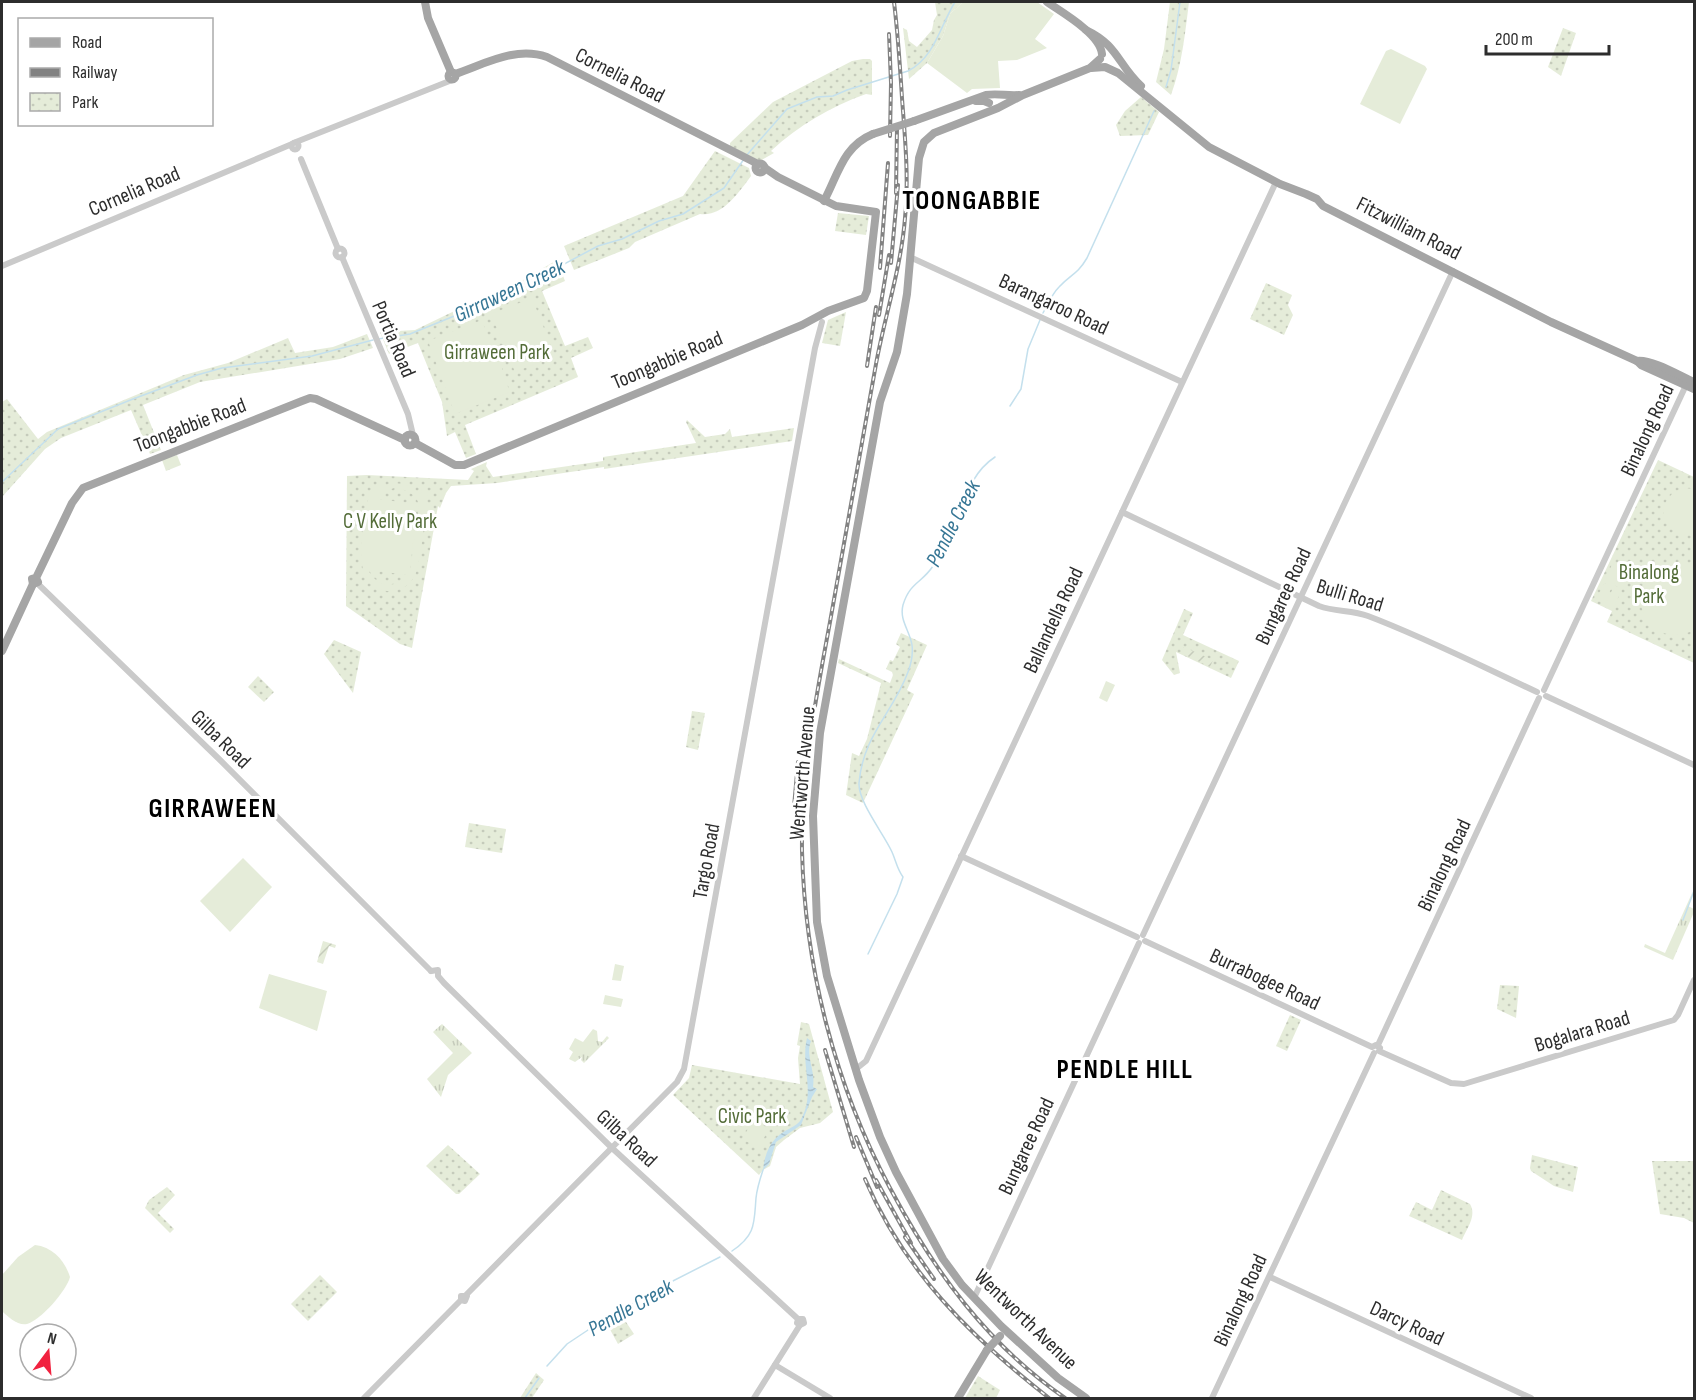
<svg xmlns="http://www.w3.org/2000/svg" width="1696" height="1400" font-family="'Sofia Sans Condensed',sans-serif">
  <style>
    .grass { fill: url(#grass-tufts) }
    .park { fill: url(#park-dots) }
    .garden { fill: url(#garden-furrows) }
    .pitch { fill: #e5ecd9; fill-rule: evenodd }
    .water { fill: url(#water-waves) }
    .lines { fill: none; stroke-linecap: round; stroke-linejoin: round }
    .stream { stroke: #c4e0ed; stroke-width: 1.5 }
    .minor { stroke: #cacaca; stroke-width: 6 }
    .major { stroke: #a5a5a5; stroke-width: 8 }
    .rail-casing { stroke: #828282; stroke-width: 4 }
    .rail { stroke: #fff; stroke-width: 1.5; stroke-dasharray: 4.5; stroke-linecap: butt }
    .major-bridge { stroke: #a5a5a5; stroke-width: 8 }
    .labels { text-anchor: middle; stroke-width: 6; stroke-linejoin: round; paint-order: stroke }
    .street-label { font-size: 21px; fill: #2d2d2d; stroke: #fff }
    .park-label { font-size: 21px; fill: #536c38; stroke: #fff }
    .water-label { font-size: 22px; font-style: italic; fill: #367695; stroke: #fff }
    .district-label { font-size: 27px; font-weight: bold; letter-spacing: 1.5px; fill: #000; stroke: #fff }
  </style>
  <defs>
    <pattern id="grass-tufts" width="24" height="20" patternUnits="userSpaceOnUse" patternTransform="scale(1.5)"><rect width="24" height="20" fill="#e5ecd9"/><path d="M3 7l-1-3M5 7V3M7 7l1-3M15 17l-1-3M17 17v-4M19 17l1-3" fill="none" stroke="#c5cbbb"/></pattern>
    <pattern id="park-dots" width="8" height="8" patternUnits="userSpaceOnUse" patternTransform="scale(1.5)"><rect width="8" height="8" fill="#e5ecd9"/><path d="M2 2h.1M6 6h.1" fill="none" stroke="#c5cbbb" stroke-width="1.8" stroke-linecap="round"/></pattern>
    <pattern id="garden-furrows" width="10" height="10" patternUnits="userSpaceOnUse" patternTransform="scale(1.5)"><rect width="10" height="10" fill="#e5ecd9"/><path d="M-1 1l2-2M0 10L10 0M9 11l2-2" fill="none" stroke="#c5cbbb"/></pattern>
    <pattern id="water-waves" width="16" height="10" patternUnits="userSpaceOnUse" patternTransform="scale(1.5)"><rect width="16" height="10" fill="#c4e0ed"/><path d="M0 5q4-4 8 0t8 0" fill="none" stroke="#a9c0cc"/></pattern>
  </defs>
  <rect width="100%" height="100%" fill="#fff"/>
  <!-- grass -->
  <g class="grass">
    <polygon points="177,455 181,465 166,471 162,460"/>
    <polygon points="1693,891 1688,906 1694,909 1694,912 1673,960 1644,947 1645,944 1665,953"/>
    <polygon points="442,1024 472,1053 448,1075 441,1097 427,1079 453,1053 433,1032"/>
    <polygon points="593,1029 597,1031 598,1041 602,1042 607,1036 609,1038 584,1063 581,1060 582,1057 575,1062 569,1059 573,1052 569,1049 575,1038 583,1042"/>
  </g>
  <!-- park -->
  <g class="park">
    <polygon points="935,2 963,2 950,14 943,36 927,63 909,79 903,28 907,30 909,41 917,47 932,30 934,20 937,15"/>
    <path d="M1170,2H1189C1185,34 1182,65 1171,95L1156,82L1164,49Z"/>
    <polygon points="1563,28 1576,33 1561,76 1548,67"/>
    <path d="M863,59H870L872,61V95L866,94C830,107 799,125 771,151L774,153L760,161L730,146V143L773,102L852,61Z"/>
    <polygon points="1141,97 1159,112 1148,135 1120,136 1116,125 1125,111"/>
    <path d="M715,151L749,168L751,176C739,192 723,217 700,214L635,242L629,248L574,270L564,246L683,196Z"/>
    <polygon points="838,213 869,216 866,235 835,231"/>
    <polygon points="557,260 565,281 542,291 565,346 588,337 593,348 571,358 578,377 465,425 476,454 466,458 455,432 447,436 442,402 418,343 389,354 380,332 415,330 471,303 509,288"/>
    <polygon points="1266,283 1292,295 1288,305 1293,315 1284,335 1250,319"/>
    <polygon points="846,312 840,346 822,343 828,320"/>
    <polygon points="367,334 373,348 340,359 200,382 143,405 161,450 150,454 131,410 61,438 45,449 2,497 2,402 7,399 38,439 47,432 184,375 228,363 288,338 295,353 333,347"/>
    <polygon points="687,420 705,437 725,434 730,429 732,437 794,428 792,441 604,469 604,467 497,483 451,486 446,493 440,508 438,506 412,648 400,644 346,606 347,476 367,475 468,480 474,471 471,469 487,462 486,466 493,477 603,461 603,457 696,443 686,422"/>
    <polygon points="1658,460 1694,477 1694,663 1607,622 1612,611 1591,601"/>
    <polygon points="1184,609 1193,613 1183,635 1239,661 1231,678 1176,652 1180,673 1174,675 1162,660"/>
    <polygon points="901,633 927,645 907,690 914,694 863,803 846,795 852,753 859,756 867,739 881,683 838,663 839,659 890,683 893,675 892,672 886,669 890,660 893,661 900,647 896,644"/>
    <polygon points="334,640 361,652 353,693 324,654"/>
    <polygon points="258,676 274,692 264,702 248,687"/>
    <polygon points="692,711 705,713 698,750 686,747"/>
    <polygon points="469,823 506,829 502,853 465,847"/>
    <polygon points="1500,985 1519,986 1516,1018 1497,1009"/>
    <polygon points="1290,1015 1301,1020 1287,1051 1276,1046"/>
    <polygon points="801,1022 809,1024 833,1112 820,1123 800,1128 784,1140 776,1147 770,1166 763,1170 759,1175 673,1095 689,1078 692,1065 800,1084 798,1058 800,1046 797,1045"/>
    <polygon points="448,1145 480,1174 459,1194 456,1194 426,1166"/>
    <polygon points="1532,1155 1578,1167 1573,1192 1554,1186 1531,1171 1530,1168"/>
    <polygon points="1652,1161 1694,1161 1694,1223 1684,1218 1660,1214"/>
    <polygon points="167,1187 175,1195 158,1213 174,1229 170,1233 145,1208 149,1200"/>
    <path d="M1441,1190L1470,1204C1477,1216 1467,1228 1462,1240L1409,1216L1416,1202L1432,1210Z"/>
    <polygon points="320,1275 337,1292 308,1321 291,1304"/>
    <polygon points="622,1316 634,1334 618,1344 607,1324"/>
    <polygon points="536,1373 544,1380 532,1398 520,1398"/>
    <polygon points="978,1376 1000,1390 996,1398 965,1398"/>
  </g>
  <!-- garden -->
  <g class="garden">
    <polygon points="1184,647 1213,660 1210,667 1181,653"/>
    <polygon points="323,941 336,945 335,948 329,946 323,964 317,962"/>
  </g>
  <!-- pitch -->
  <g class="pitch">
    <polygon points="963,2 1037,2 1054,14 1035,39 1047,48 1017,60 998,61 1000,88 972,89 967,93 927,63 943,36 950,14"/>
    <polygon points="1391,49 1425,66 1427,69 1400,124 1360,104 1386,51"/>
    <polygon points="532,298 555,356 515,372 491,314"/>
    <polygon points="482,320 490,342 500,353 502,361 502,371 510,392 455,414 428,341"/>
    <path d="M392,483L405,484L421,494L422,489L428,490C425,508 422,563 414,577C409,586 398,592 387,591C346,587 365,521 369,494L372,495L380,487ZM394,488C405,489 415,493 419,504L410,572L417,504L377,499L383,492ZM368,570H369L408,575C395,590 377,587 368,570Z"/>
    <path d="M1684,488L1694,489V534C1661,540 1651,497 1684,488Z"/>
    <path d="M1671,563H1679L1694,568V630C1645,655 1614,578 1671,563Z"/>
    <polygon points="1612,564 1621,568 1613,585 1605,581"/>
    <polygon points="1622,568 1630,572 1622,589 1614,585"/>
    <polygon points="1604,583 1612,586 1605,603 1596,600"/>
    <polygon points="1613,588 1621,591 1614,607 1606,603"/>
    <polygon points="1106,681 1115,685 1107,702 1099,698"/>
    <polygon points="243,858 272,887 230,932 200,901"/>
    <polygon points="615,964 624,966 621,981 612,980"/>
    <polygon points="269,974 327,991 317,1031 259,1008"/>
    <polygon points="605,995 623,999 621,1007 603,1004"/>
    <polygon points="752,1122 760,1126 758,1129 760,1126 768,1130 759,1148 742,1139"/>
    <path d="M35,1245C53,1247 65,1261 70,1277C67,1290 41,1320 27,1324C18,1326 8,1317 2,1311V1275L18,1257Z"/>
  </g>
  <!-- water -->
  <path class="water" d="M807,1038L811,1041C805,1055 816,1072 813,1087L817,1089L812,1097L801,1125L776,1142L769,1164L763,1170C765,1153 770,1140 785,1131C790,1128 796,1126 800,1121C817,1094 800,1066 807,1038Z"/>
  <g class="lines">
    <!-- stream -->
    <g class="stream">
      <polyline points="1166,87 1171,70 1180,2"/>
      <path d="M746,156L787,109L817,97L833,96L847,90L908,71C935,57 940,26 955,2"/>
      <path d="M1043,313C1048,304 1052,294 1059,287C1071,274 1077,275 1087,258L1154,111"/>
      <polyline points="378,339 410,334 506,295 598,246 622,239 659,221 683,214 724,188 744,159"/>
      <polyline points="1010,406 1021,389 1028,349 1040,320"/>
      <polyline points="2,482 58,429 133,399 197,375 222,368 312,356 373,340"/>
      <polyline points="1683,920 1694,891"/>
      <path d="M868,954L897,894L903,877C897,869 896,861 892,852C884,834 858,802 859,783C863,735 893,713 908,672C911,664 913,653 912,645C910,631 899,620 903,605C910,582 922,583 933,566C939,555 947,543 952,530C964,504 969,474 995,457"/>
      <path d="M732,1251C756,1235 754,1223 756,1198C757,1188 760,1179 763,1170"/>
      <polyline points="547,1366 567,1344 588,1330 663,1286 720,1257"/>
      <polyline points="525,1398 539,1378"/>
    </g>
    <!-- minor -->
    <g class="minor">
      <polyline points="296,142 452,80"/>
      <circle cx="295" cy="146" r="3.5"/>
      <polyline points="301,159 338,249"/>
      <circle cx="340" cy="253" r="4.5"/>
      <polyline points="342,257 408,414 413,435"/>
      <polyline points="912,258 1182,382"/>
      <polyline points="2,266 292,144"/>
      <path d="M1122,512L1319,606C1335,612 1352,610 1368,616C1426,638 1481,666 1537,692"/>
      <polyline points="37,583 218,758 431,971"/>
      <polyline points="1544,690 1687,383"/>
      <polyline points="1546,696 1694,765"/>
      <polyline points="961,856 1137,937"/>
      <polyline points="1143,935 1453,271"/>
      <polyline points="1145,941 1372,1047 1376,1045 1380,1048"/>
      <polyline points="431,971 438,970 438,976 444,983 612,1148 798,1319 797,1323 800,1325"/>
      <polyline points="1378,1045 1539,698"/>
      <polyline points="1379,1051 1451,1083 1464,1084 1674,1020 1678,1015 1694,980"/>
      <polyline points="856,1069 866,1061 1276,182"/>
      <polyline points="1270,1277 1531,1398"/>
      <polyline points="466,1295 677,1082 684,1069 815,348 822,322"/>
      <polyline points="974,1298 1139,943"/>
      <polyline points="775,1365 830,1398"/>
      <polyline points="364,1398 461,1300 461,1296 467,1296 465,1301 461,1300"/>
      <polyline points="754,1398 800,1325 804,1323 803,1319 798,1319"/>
      <polyline points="1212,1398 1374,1053"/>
    </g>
    <!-- major -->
    <g class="major">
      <polyline points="425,2 428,18 451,72"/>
      <path d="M1047,2C1063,13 1100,34 1102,54"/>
      <path d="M1086,30C1118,45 1118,65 1141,86"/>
      <polyline points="1091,68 1105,67 1118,73 1209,147 1280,184 1306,194 1317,199 1323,206 1551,322 1637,361 1641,365 1694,389"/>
      <circle cx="452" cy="76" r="3.5"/>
      <path d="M455,74C485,64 515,46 547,57L758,164"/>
      <polyline points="976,101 984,101 989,103"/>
      <path d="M914,121L986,95C997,93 1007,96 1019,95"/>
      <circle cx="760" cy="168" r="4.5"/>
      <path d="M824,201C838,175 843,146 873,134"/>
      <path d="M1637,361C1652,359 1680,376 1694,382"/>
      <circle cx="410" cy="440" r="5.5"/>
      <polyline points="415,443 455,465 464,465 802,325 828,311 864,298 867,291 876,212 836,206 778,177 765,168"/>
      <polyline points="36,578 38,582 33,584 32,579 36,578 72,503 83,488 302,401 310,398 316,399 405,440"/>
      <polyline points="2,651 33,584"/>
      <polyline points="958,1398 987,1350"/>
      <polyline points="1086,1398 1058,1378 1001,1326 962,1285 943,1259 896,1172 880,1137 859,1080 827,976 817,922 813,816 820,733 880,402 897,352 907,294 919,158 924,142 934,133 998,108 1023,95 1090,68 1100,59"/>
    </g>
    <!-- rail casing -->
    <g class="rail-casing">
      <g id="rail">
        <path d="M894,2C898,34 900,66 902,98C905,138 909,178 905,218C901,268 885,315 876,364C861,450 845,536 830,622C816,698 801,773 802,851C805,968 835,1085 890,1188C934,1271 987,1344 1065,1398"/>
        <polyline points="889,34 891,83 890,136"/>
        <polyline points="896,193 897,127"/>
        <polyline points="891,263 898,185"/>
        <polyline points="880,268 888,163"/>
        <polyline points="879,315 889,255"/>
        <polyline points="867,366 876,307"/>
        <polyline points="794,807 798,762"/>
        <polyline points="825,1050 854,1147"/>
        <polyline points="856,1137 877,1187"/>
        <path d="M865,1179C904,1271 971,1337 1049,1398"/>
        <polyline points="876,1180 911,1243"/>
        <polyline points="905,1237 934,1279"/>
      </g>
    </g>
    <!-- rail -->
    <use href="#rail" class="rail"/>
    <!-- major-bridge -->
    <g class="major-bridge">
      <polyline points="873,134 914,121"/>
      <polyline points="987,1350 1000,1336"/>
    </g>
  </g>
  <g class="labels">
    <!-- street labels -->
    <g class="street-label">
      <text transform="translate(620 75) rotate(27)" y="7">Cornelia Road</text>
      <text transform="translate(134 191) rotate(-23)" y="7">Cornelia Road</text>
      <text transform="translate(1409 228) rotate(27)" y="7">Fitzwilliam Road</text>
      <text transform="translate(1054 304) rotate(25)" y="7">Barangaroo Road</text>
      <text transform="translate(394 339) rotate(67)" y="7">Portia Road</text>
      <text transform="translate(667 360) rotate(-23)" y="7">Toongabbie Road</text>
      <text transform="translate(190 425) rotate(-21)" y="7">Toongabbie Road</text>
      <text transform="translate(1647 430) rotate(-65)" y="7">Binalong Road</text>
      <text transform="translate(1350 595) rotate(17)" y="7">Bulli Road</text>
      <text transform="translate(1283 596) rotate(-65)" y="7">Bungaree Road</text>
      <text transform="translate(1053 620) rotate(-65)" y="7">Ballandella Road</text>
      <text transform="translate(221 739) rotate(44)" y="7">Gilba Road</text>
      <text transform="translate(802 773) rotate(-85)" y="7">Wentworth Avenue</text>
      <text transform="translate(706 861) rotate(-80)" y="7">Targo Road</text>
      <text transform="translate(1444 865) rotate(-65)" y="7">Binalong Road</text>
      <text transform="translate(1265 979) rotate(25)" y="7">Burrabogee Road</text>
      <text transform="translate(1582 1031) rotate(-17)" y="7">Bogalara Road</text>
      <text transform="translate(627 1138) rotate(43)" y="7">Gilba Road</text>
      <text transform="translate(1026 1146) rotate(-65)" y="7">Bungaree Road</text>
      <text transform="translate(1240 1300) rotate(-65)" y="7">Binalong Road</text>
      <text transform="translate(1026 1319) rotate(44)" y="7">Wentworth Avenue</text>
      <text transform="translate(1407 1323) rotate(25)" y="7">Darcy Road</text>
    </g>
    <!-- park labels -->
    <g class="park-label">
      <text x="497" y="359">Girraween Park</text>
      <text x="390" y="528">C V Kelly Park</text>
      <text x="1649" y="579">Binalong<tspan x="1649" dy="24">Park</tspan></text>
      <text x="752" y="1123">Civic Park</text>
    </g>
    <!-- water labels -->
    <g class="water-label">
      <text transform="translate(509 290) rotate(-25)" y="8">Girraween Creek</text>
      <text transform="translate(952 523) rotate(-63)" y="8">Pendle Creek</text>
      <text transform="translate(630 1307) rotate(-29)" y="8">Pendle Creek</text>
    </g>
    <!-- district labels -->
    <g class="district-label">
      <text x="972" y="209">TOONGABBIE</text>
      <text x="213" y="817">GIRRAWEEN</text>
      <text x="1125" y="1078">PENDLE HILL</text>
    </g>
  </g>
  <!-- border -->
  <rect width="1696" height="1400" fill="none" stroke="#2d2d2d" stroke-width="6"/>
  <!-- legend -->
  <rect x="18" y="18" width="195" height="108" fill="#ffffff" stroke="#ababab" stroke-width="1.5"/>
  <rect x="30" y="38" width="30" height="9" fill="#a5a5a5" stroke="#ababab" stroke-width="1.5"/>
  <text x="72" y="48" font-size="18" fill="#2d2d2d">Road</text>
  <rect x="30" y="68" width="30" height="9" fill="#828282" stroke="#ababab" stroke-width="1.5"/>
  <text x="72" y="78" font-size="18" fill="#2d2d2d">Railway</text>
  <rect x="30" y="93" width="30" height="18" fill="url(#park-dots)" stroke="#ababab" stroke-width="1.5"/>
  <text x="72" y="108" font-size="18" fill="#2d2d2d">Park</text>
  <!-- north arrow -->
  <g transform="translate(48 1352) rotate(16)"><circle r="28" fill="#ffffff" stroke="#ababab" stroke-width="1.5"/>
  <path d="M0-4.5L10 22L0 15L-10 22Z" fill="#f1223f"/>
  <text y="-9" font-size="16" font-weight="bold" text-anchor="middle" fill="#2d2d2d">N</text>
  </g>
  <!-- scale -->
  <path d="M1486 45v9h123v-9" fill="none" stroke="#2d2d2d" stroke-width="3"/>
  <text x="1495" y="45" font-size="18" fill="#2d2d2d" stroke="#ffffff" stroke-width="4.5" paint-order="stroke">200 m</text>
</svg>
